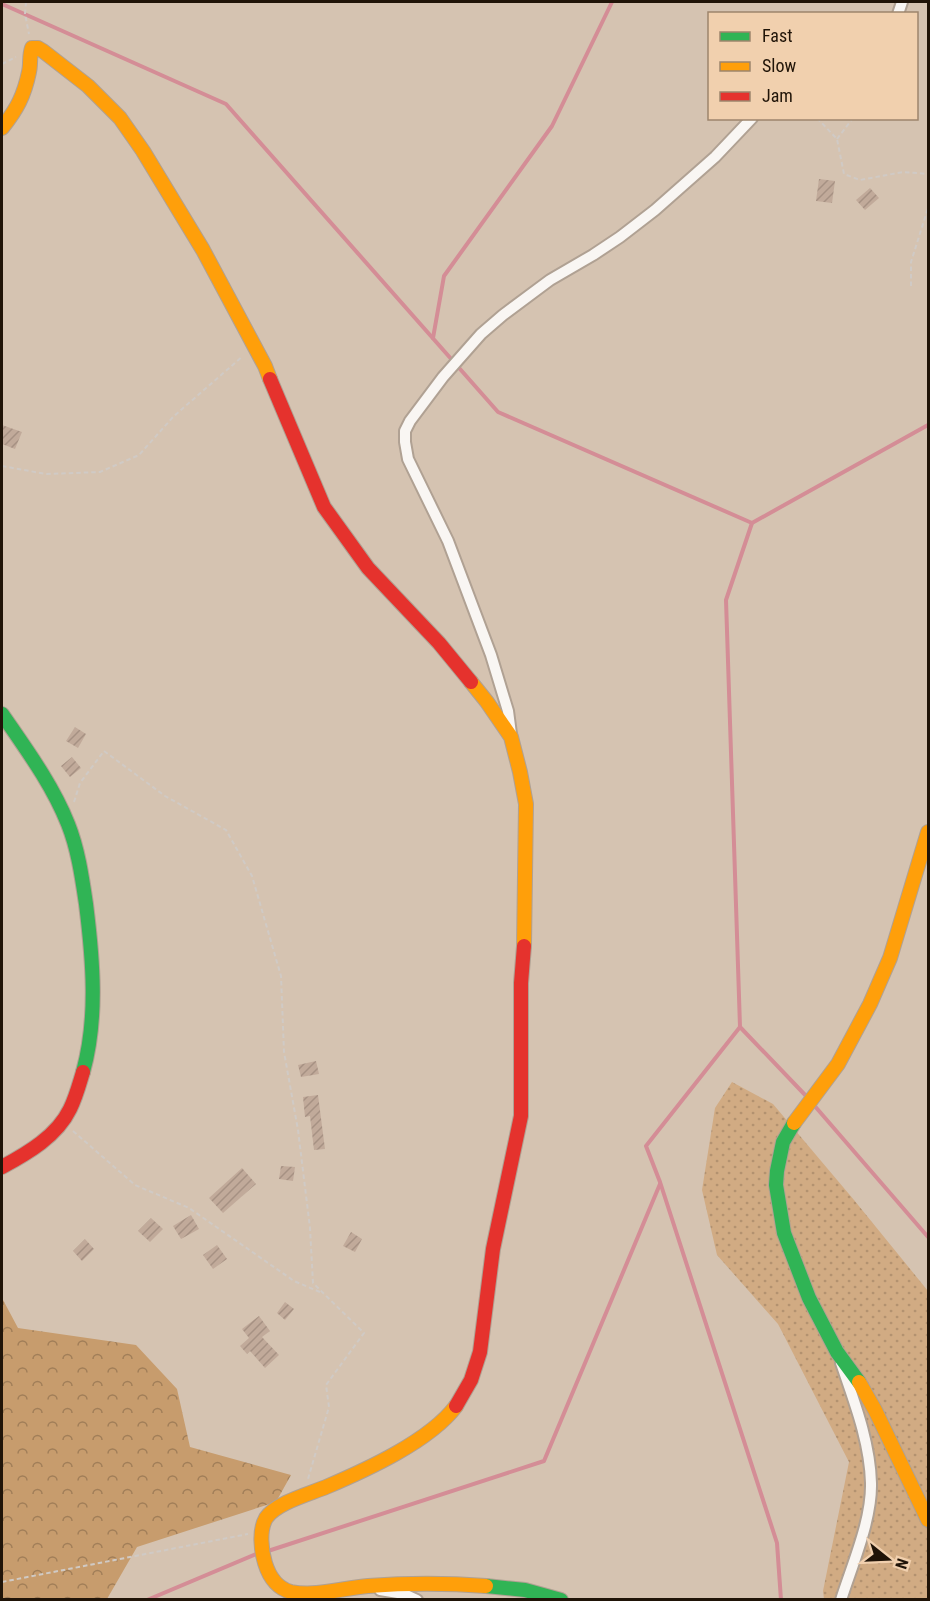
<svg xmlns="http://www.w3.org/2000/svg" width="930" height="1601" font-family="'Roboto Condensed',sans-serif">
  <style>
    .grass { fill: url(#grass-dots) }
    .forest { fill: url(#forest-crowns) }
    .lines { fill: none; stroke-linecap: round; stroke-linejoin: round }
    .stream { stroke: #d48d96; stroke-width: 4 }
    .building { fill: url(#building-hatch) }
    .street-casing { stroke: #b0a193; stroke-width: 14 }
    .fast-casing { stroke: #b0a193; stroke-width: 16 }
    .slow-casing { stroke: #b0a193; stroke-width: 16 }
    .jam-casing { stroke: #b0a193; stroke-width: 16 }
    .path { stroke: #d0cac5; stroke-width: 2; stroke-dasharray: 4.5 3; stroke-linecap: butt }
    .street { stroke: #f9f6f3; stroke-width: 10 }
    .fast { stroke: #30b455; stroke-width: 14 }
    .slow { stroke: #ff9f0a; stroke-width: 14 }
    .jam { stroke: #e5322d; stroke-width: 14 }
  </style>
  <defs>
    <pattern id="grass-dots" width="8" height="8" patternUnits="userSpaceOnUse" patternTransform="scale(1.5)"><rect width="8" height="8" fill="#d1ab83"/><path d="M2 2h.1M6 6h.1" fill="none" stroke="#b39270" stroke-width="1.8" stroke-linecap="round"/></pattern>
    <pattern id="forest-crowns" width="20" height="18" patternUnits="userSpaceOnUse" patternTransform="scale(1.5)"><rect width="20" height="18" fill="#c79c6d"/><path d="M2 6a3 3 0 1 1 6 0M12 15a3 3 0 1 1 6 0" fill="none" stroke="#a17e58"/></pattern>
    <pattern id="building-hatch" width="6" height="6" patternUnits="userSpaceOnUse" patternTransform="scale(1.5)"><rect width="6" height="6" fill="#c1aa9a"/><path d="M-1 1l2-2M0 6l6-6M5 7l2-2" fill="none" stroke="#a69183"/></pattern>
  </defs>
  <rect width="100%" height="100%" fill="#d5c3b1"/>
  <!-- grass -->
  <polygon class="grass" points="732,1082 773,1104 854,1200 928,1291 928,1599 824,1599 823,1591 849,1462 778,1324 717,1255 702,1190 715,1108"/>
  <!-- forest -->
  <polygon class="forest" points="2,1298 18,1328 136,1345 177,1389 190,1447 291,1475 276,1502 137,1547 107,1599 2,1599"/>
  <g class="lines">
    <!-- stream -->
    <g class="stream">
      <polyline points="2,4 226,104 498,412 752,523"/>
      <polyline points="433,338 444,276 552,126 612,2"/>
      <polyline points="740,1027 808,1098"/>
      <polyline points="813,1104 928,1237"/>
      <polyline points="268,1551 544,1461 660,1184"/>
      <polyline points="147,1600 256,1554"/>
      <polyline points="781,1600 777,1543 660,1182 646,1146 740,1027 726,600 752,523 928,425"/>
    </g>
  </g>
  <!-- building -->
  <g class="building">
    <polygon points="819,179 835,181 832,203 816,201"/>
    <polygon points="870,188 879,198 865,210 856,200"/>
    <polygon points="2,425 22,432 15,449 2,444"/>
    <polygon points="75,727 86,734 78,748 66,741"/>
    <polygon points="72,757 81,768 70,777 61,766"/>
    <polygon points="316,1061 319,1074 301,1077 298,1065"/>
    <polygon points="318,1095 325,1149 314,1150 310,1116 305,1117 303,1097"/>
    <polygon points="281,1166 295,1167 293,1181 279,1179"/>
    <polygon points="242,1168 256,1184 223,1213 209,1198"/>
    <polygon points="191,1215 199,1229 181,1239 173,1226"/>
    <polygon points="151,1218 163,1229 150,1242 138,1231"/>
    <polygon points="351,1232 362,1239 355,1252 343,1246"/>
    <polygon points="85,1239 94,1249 82,1261 73,1251"/>
    <polygon points="217,1245 227,1259 213,1269 203,1255"/>
    <polygon points="285,1302 294,1309 285,1320 277,1313"/>
    <polygon points="259,1316 270,1331 262,1337 279,1355 265,1368 250,1351 247,1354 240,1346 249,1338 242,1329"/>
  </g>
  <g class="lines">
    <!-- street casing -->
    <g class="street-casing">
      <g id="street">
        <polyline points="898,14 902,2"/>
        <polyline points="511,734 508,711 491,655 448,541 408,459 405,442 405,431 410,421 443,377 481,334 503,315 550,280 593,255 620,237 655,210 715,157 752,118"/>
        <path d="M841,1363C854,1401 870,1442 871,1483C872,1520 852,1565 841,1600"/>
        <polyline points="380,1590 404,1594 417,1600"/>
      </g>
    </g>
    <!-- fast casing -->
    <g class="fast-casing">
      <g id="fast">
        <path d="M2,714C26,749 52,784 68,824C78,849 82,877 86,904C93,960 98,1018 83,1072"/>
        <polyline points="794,1123 783,1142 777,1171 776,1185 784,1233 809,1298 837,1352 859,1382"/>
        <polyline points="486,1586 525,1590 561,1600"/>
      </g>
    </g>
    <!-- slow casing -->
    <g class="slow-casing">
      <g id="slow">
        <path d="M2,128C17,109 24,96 29,72C31,64 29,56 32,48H38L43,51L88,86L120,118L143,151L203,250L265,366L270,379"/>
        <polyline points="471,682 487,702 511,737 520,772 526,804 524,946"/>
        <polyline points="794,1123 838,1064 870,1004 890,958 928,832"/>
        <polyline points="859,1382 875,1410 928,1520"/>
        <path d="M456,1406C430,1441 366,1470 326,1487C309,1494 276,1503 266,1518C259,1530 261,1550 265,1563C269,1576 276,1588 291,1592C316,1597 343,1588 368,1586C407,1583 447,1583 486,1586"/>
      </g>
    </g>
    <!-- jam casing -->
    <g class="jam-casing">
      <g id="jam">
        <polyline points="270,379 324,507 368,568 439,643 471,682"/>
        <path d="M2,1167C28,1153 57,1136 70,1109C76,1097 79,1085 83,1072"/>
        <polyline points="456,1406 471,1380 480,1352 493,1249 521,1116 521,983 524,946"/>
      </g>
    </g>
    <!-- path -->
    <g class="path">
      <polyline points="26,2 25,14 29,34"/>
      <polyline points="2,64 16,57"/>
      <polyline points="817,118 837,139 844,174 860,180 903,172 928,174"/>
      <polyline points="837,139 853,118"/>
      <polyline points="911,286 911,262 928,208"/>
      <polyline points="2,466 46,474 100,472 139,455 174,416 243,356"/>
      <polyline points="74,802 80,783 104,751 165,796 226,830 252,876 281,976 284,1052 298,1130 310,1228 313,1283 364,1333 326,1385 329,1407 308,1479"/>
      <polyline points="73,1131 135,1185 189,1208 294,1281 320,1292"/>
      <polyline points="2,1582 248,1534"/>
    </g>
    <!-- street -->
    <use href="#street" class="street"/>
    <!-- fast -->
    <use href="#fast" class="fast"/>
    <!-- slow -->
    <use href="#slow" class="slow"/>
    <!-- jam -->
    <use href="#jam" class="jam"/>
  </g>
  <!-- border -->
  <rect width="930" height="1601" fill="none" stroke="#201408" stroke-width="6"/>
  <!-- legend -->
  <rect x="708" y="12" width="210" height="108" fill="#f1d0ae" stroke="#9d856c" stroke-width="1.5"/>
  <rect x="720" y="32" width="30" height="9" fill="#30b455" stroke="#9d856c" stroke-width="1.5"/>
  <text x="762" y="42" font-size="18" fill="#201408">Fast</text>
  <rect x="720" y="62" width="30" height="9" fill="#ff9f0a" stroke="#9d856c" stroke-width="1.5"/>
  <text x="762" y="72" font-size="18" fill="#201408">Slow</text>
  <rect x="720" y="92" width="30" height="9" fill="#e5322d" stroke="#9d856c" stroke-width="1.5"/>
  <text x="762" y="102" font-size="18" fill="#201408">Jam</text>
  <!-- north arrow -->
  <g transform="translate(888 1559) rotate(108)" stroke="#f1d0ae" stroke-width="4.5" paint-order="stroke">
  <path d="M0-4.5L10 22L0 15L-10 22Z" fill="#201408"/>
  <text y="-9" font-size="16" font-weight="bold" text-anchor="middle" fill="#201408">N</text>
  </g>
</svg>
